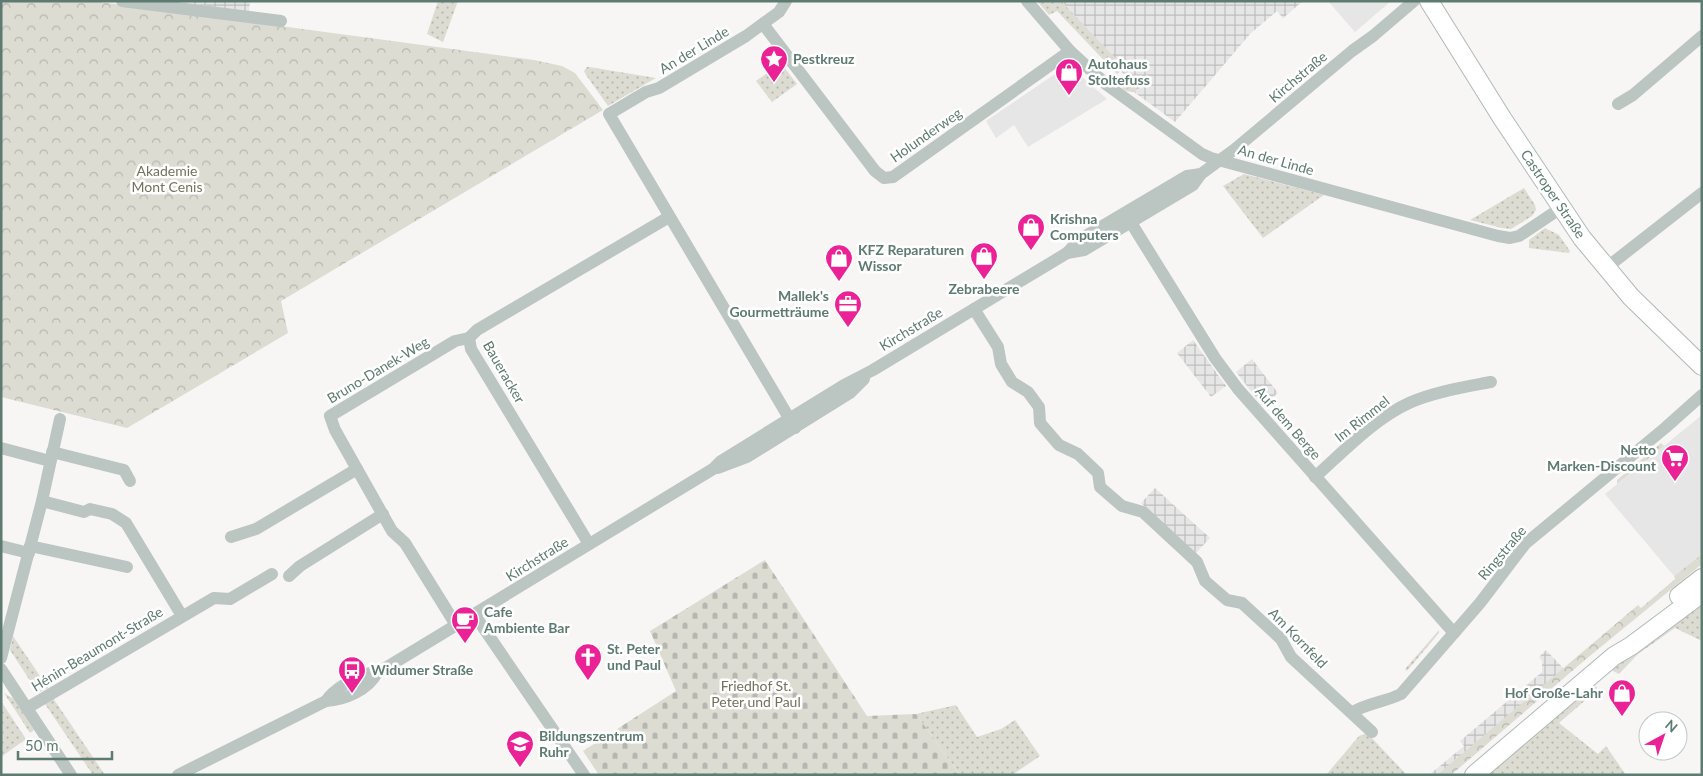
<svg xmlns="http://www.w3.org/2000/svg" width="1703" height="776" font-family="Lato,sans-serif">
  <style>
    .built { fill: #e5e6e5 }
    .industrial { fill: url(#industrial-grid) }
    .grass { fill: url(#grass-dots) }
    .forest { fill: url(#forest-crowns) }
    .cemetery { fill: url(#cemetery-stones) }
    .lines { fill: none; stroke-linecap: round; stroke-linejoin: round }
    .secondary-casing { stroke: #aebab6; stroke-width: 20 }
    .street { stroke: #bbc5c2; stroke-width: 12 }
    .secondary { stroke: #fff; stroke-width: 18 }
    .labels { text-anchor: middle; stroke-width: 5; stroke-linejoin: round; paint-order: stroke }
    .street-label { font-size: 14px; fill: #5d7b70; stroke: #fff }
    .poi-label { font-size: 14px; font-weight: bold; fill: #5d7b70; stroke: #fff; text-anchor: start }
    .park-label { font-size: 14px; fill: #73725d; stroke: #fff }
  </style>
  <defs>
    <pattern id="industrial-grid" width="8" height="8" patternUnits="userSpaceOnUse" patternTransform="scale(1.25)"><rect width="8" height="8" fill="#e5e6e5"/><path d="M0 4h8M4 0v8" fill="none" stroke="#bdbfbe"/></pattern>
    <pattern id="grass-dots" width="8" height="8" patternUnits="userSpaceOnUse" patternTransform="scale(1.25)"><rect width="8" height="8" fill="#dddcd3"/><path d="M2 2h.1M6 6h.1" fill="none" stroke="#b6b7b0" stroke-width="1.8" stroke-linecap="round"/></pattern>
    <pattern id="forest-crowns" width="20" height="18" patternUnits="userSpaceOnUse" patternTransform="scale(1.25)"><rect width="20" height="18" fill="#dddcd3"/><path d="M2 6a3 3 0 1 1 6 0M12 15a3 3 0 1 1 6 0" fill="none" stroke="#b6b7b0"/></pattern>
    <pattern id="cemetery-stones" width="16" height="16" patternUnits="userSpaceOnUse" patternTransform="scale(1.25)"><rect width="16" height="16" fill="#dddcd3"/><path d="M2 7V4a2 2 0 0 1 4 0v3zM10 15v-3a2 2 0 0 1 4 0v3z" fill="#b6b7b0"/></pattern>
  </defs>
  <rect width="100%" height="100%" fill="#f8f5f5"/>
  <!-- built -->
  <g class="built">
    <polygon points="1328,1 1391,1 1355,32"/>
    <polygon points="1064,68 1074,70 1107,99 1028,147 1014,125 996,138 986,121"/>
    <polygon points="1702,415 1702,554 1674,576 1605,494"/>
  </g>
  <!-- industrial -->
  <g class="industrial">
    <polygon points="174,1 250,1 249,12"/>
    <polygon points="1061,1 1303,1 1282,19 1282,17 1277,11 1250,34 1175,122 1134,92 1139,89 1143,84 1136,80"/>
    <polygon points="1193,340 1226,386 1211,397 1177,353"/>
    <polygon points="1252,359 1278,393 1262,405 1236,372"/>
    <polygon points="1155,488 1210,538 1196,553 1141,503"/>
    <polygon points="1546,650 1564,669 1437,775 1429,775 1464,746 1460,741 1542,672 1542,661 1539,657"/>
  </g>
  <!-- grass -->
  <g class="grass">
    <polygon points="438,1 458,1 443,42 427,34"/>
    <polygon points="1037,1 1061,1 1136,80 1143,84 1139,89 1133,92 1126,91 1119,86 1128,78 1121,71 1117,74 1057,11 1049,15"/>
    <polygon points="781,63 797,84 772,102 756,81"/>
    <polygon points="587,67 589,67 656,78 608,106 586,75 584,71"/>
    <polygon points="1244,174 1324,195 1263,238 1223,186"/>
    <polygon points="1524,188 1535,205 1536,210 1532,216 1511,229 1502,228 1470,220"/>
    <polygon points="1545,228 1559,235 1570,251 1569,253 1529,248 1529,240"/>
    <polygon points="1661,443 1664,446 1617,484 1617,480"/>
    <polygon points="1702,597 1702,641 1675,628 1638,654 1619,674 1613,671 1612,667"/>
    <polygon points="1439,630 1439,633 1407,671 1405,669"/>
    <polygon points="13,636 48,688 38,693 10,650"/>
    <polygon points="1593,684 1597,688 1596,691 1559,723 1598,754 1606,746 1626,775 1488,775"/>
    <polygon points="4,693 14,699 34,730 30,733"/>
    <polygon points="53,698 105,775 93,775 45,704"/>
    <polygon points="1,701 26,739 1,757"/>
    <polygon points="956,705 977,737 1001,729 1015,720 1040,756 1012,775 960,775 916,714"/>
    <polygon points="1367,733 1407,775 1326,775 1359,736"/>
  </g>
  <!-- forest -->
  <g class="forest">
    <polygon points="1,1 93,1 534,60 562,66 575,73 603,110 281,301 288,333 127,428 1,397"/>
    <polygon points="1702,554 1702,564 1585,660 1451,775 1437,775 1638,605 1641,608 1675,579 1674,576"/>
  </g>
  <!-- cemetery -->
  <polygon class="cemetery" points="765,560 867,716 916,714 960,775 599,775 583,751 676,691 650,631"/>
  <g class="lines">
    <!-- secondary casing -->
    <g class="secondary-casing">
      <g id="secondary">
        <polyline points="1429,1 1502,118 1582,238 1631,297 1702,366"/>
        <polyline points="1679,596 1702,578"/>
        <polyline points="1474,775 1614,656 1631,646 1702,593"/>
      </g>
    </g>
    <!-- street -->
    <g class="street">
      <polyline points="122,1 281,21"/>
      <polyline points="786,1 779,12 746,36 659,88 646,92 609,114 795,428"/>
      <polyline points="1027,1 1070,51 1107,85 1202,154 1211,158 1498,236 1510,238 1519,236 1561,208"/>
      <polyline points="763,24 875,171 884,178 893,177 1070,51"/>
      <polyline points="1618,104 1633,95 1702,36"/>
      <polyline points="1125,213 1215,358 1238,389 1454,633"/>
      <polyline points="1067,253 1084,250 1193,185 1201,174 1235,149 1352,51 1373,36 1414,1"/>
      <polyline points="1606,268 1702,193"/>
      <polyline points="974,309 998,347 1001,364 1012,382 1028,392 1039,407 1040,423 1059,445 1078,454 1098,473 1100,487 1122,506 1143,512 1197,562 1205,581 1227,600 1242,603 1281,639 1291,657 1372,732"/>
      <polyline points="1,448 50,461"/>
      <polyline points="52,452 124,470 130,481"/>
      <polyline points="718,468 747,457 850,393 864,379"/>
      <path d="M1315,477C1343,452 1374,419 1409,403C1433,392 1465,387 1491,382"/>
      <polyline points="42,501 84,512 90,509 112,514 126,523 182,616"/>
      <polyline points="231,537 256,529 357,469"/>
      <polyline points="589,544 471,349 469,338 477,330 669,217"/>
      <polyline points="1,546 29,553"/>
      <polyline points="30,546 127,567"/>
      <polyline points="289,576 300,566 383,514"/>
      <polyline points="474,614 584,775"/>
      <polyline points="456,625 405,543 392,531 335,430 330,416 455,341 469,338"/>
      <polyline points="1,658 42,501 60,419"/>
      <polyline points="1,669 71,775"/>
      <path d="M326,701C333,690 354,677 367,674C371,672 375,673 379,672L713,469L721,461L844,385L873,370L1067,253L1079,240L1187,176L1201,174"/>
      <polyline points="27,708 214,598 230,599 272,574"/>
      <path d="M1353,712C1368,703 1385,702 1401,694L1480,603L1525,544L1665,428L1702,395"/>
      <path d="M178,775L326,701C345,700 368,690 377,673"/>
    </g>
    <!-- secondary -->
    <use href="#secondary" class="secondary"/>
  </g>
  <!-- icons -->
  <defs>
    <g id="sight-pin" transform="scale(1.4375)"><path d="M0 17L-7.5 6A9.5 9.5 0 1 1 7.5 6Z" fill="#ea2296" stroke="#fff"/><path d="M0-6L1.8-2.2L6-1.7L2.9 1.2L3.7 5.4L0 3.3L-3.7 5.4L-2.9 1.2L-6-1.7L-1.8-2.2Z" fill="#fff"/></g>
    <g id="shop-pin" transform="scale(1.4375)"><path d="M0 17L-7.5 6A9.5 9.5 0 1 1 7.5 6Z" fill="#ea2296" stroke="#fff"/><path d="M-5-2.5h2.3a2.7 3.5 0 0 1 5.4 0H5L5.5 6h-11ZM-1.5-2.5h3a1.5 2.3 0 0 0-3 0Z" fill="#fff"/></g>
    <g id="office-pin" transform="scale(1.4375)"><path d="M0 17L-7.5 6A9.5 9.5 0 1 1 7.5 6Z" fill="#ea2296" stroke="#fff"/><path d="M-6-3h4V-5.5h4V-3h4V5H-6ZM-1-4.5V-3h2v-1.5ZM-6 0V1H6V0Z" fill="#fff"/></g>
    <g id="supermarket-pin" transform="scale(1.4375)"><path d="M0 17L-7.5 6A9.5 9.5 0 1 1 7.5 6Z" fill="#ea2296" stroke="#fff"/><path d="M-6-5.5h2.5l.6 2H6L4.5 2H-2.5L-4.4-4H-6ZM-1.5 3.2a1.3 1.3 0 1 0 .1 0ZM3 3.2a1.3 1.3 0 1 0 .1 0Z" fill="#fff"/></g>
    <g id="cafe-pin" transform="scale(1.4375)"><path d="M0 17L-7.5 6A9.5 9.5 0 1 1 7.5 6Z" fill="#ea2296" stroke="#fff"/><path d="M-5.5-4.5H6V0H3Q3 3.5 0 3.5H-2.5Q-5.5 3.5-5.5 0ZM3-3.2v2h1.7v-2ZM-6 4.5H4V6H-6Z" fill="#fff"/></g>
    <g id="church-pin" transform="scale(1.4375)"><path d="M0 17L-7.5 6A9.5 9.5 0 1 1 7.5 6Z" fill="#ea2296" stroke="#fff"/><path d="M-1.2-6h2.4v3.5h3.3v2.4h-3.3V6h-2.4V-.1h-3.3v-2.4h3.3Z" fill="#fff"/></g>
    <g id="bus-pin" transform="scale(1.4375)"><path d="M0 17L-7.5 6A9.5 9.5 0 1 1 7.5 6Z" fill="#ea2296" stroke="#fff"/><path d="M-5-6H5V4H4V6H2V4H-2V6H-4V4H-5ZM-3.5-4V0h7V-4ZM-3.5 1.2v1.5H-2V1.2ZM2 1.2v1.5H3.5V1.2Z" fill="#fff"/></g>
    <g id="school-pin" transform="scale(1.4375)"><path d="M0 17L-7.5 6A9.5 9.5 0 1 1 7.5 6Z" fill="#ea2296" stroke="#fff"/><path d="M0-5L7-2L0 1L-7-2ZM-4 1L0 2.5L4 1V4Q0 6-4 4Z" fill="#fff"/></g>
  </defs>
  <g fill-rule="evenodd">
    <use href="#sight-pin" x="774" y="59"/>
    <use href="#shop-pin" x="1069" y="72"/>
    <use href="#shop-pin" x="1031" y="227"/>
    <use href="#shop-pin" x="984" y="256"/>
    <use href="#shop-pin" x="839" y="258"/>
    <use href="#office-pin" x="848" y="304"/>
    <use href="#supermarket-pin" x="1675" y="458"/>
    <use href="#cafe-pin" x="465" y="620"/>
    <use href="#church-pin" x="588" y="657"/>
    <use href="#bus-pin" x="352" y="670"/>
    <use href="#shop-pin" x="1622" y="693"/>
    <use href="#school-pin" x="520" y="744"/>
  </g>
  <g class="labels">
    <!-- street labels -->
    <g class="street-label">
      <text transform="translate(694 50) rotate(-31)" y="5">An der Linde</text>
      <text transform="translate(1298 77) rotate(-40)" y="5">Kirchstraße</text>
      <text transform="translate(926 135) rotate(-35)" y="5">Holunderweg</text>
      <text transform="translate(1276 160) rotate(16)" y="5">An der Linde</text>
      <text transform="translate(1553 194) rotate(56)" y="5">Castroper Straße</text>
      <text transform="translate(911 329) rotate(-31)" y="5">Kirchstraße</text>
      <text transform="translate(378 370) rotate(-31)" y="5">Bruno-Danek-Weg</text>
      <text transform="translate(504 372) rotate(60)" y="5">Baueracker</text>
      <text transform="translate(1362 419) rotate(-38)" y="5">Im Rimmel</text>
      <text transform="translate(1288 423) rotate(49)" y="5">Auf dem Berge</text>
      <text transform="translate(1502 553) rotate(-50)" y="5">Ringstraße</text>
      <text transform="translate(537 559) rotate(-32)" y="5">Kirchstraße</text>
      <text transform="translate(1298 638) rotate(46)" y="5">Am Kornfeld</text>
      <text transform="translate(97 649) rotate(-31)" y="5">Hénin-Beaumont-Straße</text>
    </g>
    <!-- poi labels -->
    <g class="poi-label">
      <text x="793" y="64">Pestkreuz</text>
      <text x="1088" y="69">Autohaus<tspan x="1088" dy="16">Stoltefuss</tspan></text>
      <text x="1050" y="224">Krishna<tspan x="1050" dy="16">Computers</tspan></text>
      <text x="858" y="255">KFZ Reparaturen<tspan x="858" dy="16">Wissor</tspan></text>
      <text x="984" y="294" text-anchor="middle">Zebrabeere</text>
      <text x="829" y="301" text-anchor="end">Mallek's<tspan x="829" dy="16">Gourmetträume</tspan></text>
      <text x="1656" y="455" text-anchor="end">Netto<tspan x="1656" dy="16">Marken-Discount</tspan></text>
      <text x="484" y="617">Cafe<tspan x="484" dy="16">Ambiente Bar</tspan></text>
      <text x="607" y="654">St. Peter<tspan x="607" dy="16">und Paul</tspan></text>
      <text x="371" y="675">Widumer Straße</text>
      <text x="1603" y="698" text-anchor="end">Hof Große-Lahr</text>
      <text x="539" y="741">Bildungszentrum<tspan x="539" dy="16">Ruhr</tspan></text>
    </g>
    <!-- park labels -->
    <g class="park-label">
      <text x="167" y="176">Akademie<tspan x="167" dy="16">Mont Cenis</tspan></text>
      <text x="756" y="691">Friedhof St.<tspan x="756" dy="16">Peter und Paul</tspan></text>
    </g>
  </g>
  <!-- border -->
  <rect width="1703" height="776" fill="none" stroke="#5d7b70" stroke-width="5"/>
  <!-- north arrow -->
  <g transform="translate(1663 736) rotate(40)"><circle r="24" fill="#ffffff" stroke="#becac6"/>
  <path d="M0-4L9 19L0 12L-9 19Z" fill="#ea2296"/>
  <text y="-8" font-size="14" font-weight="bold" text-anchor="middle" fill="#5d7b70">N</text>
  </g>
  <!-- scale -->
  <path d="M18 751v8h94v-8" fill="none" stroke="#5d7b70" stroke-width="2.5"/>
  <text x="25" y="751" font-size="15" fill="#5d7b70" stroke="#ffffff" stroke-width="4" paint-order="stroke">50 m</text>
</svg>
